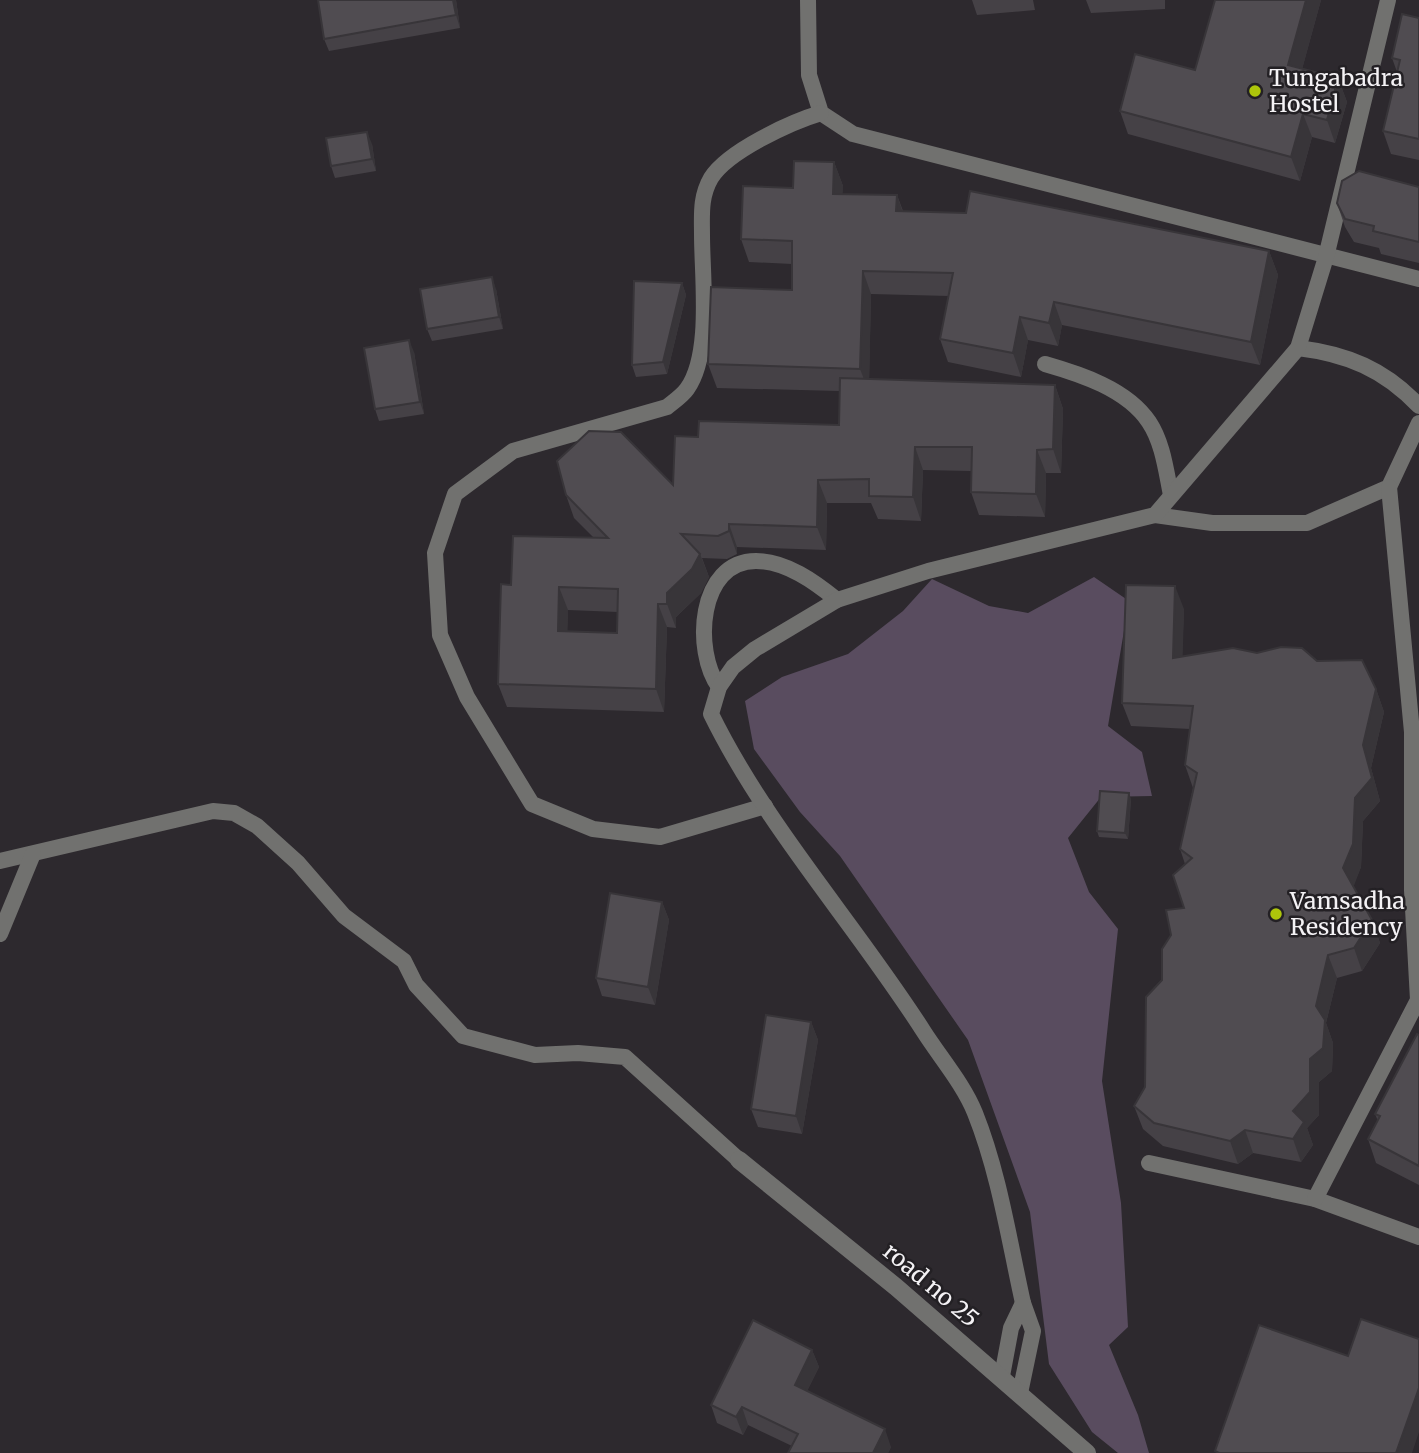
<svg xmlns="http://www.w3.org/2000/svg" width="1419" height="1453" font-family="Merriweather,serif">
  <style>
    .green { fill: #594c5f }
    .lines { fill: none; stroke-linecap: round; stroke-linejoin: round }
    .service { stroke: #71716f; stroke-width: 16 }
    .minor { stroke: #71716f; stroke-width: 18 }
    .wall { fill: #454146; fill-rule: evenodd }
    .shaded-wall { fill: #383539 }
    .building { fill: #504c51; stroke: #383539; stroke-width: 2; fill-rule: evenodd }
    .poi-dot { fill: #aec60b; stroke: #232024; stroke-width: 2.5 }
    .labels { text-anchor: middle; stroke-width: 5; stroke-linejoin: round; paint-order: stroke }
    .poi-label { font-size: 23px; fill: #f4f2f5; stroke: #232024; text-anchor: start }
    .street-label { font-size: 23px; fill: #f4f2f5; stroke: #232024 }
  </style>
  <rect width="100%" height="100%" fill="#2d292e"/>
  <!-- green -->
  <polygon class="green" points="1094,577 1129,601 1108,726 1142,752 1152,796 1101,797 1068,838 1089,892 1118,929 1102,1081 1121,1203 1128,1327 1109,1345 1138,1415 1149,1453 1118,1453 1092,1432 1049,1364 1030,1212 968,1040 840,856 800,812 754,749 745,701 782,677 848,654 903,611 932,579 989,606 1028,613"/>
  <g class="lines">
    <!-- service -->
    <g class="service">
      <polyline points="808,0 809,75 821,113 853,134 1419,279"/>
      <path d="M1298,348C1347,354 1384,369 1419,406"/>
      <path d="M1045,364C1080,374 1127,389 1149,422C1163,443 1166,471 1171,495"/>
      <polyline points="1155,515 1212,523 1307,523 1389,487 1419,423"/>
      <path d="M719,687C693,651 698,561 756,561C786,561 815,582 837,600"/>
      <path d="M765,806L660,837L593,829L532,804L467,697L440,635L435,553L455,494L513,451L667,407C673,402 682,396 687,389C712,354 702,278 702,235C702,215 700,197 711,178C728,151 791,122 821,113"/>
      <polyline points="0,861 213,811 234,813 257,826 298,863 344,916 404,961 416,985 463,1036 535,1055 578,1053 625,1057 739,1160"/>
      <polyline points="0,934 33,854"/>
      <polyline points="1149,1163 1315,1199 1419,1237"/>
      <polyline points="1315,1199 1418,1000 1412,890 1412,732 1389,487"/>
      <path d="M1023,1303C1009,1240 999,1173 975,1113C964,1085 940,1057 924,1032C856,925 767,828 711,714L719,687L733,667L755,649L837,600L928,571L1155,515L1298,348L1326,257L1388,0"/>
      <polyline points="1002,1376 1011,1328 1023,1303 1033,1331 1020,1393"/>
    </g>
    <!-- minor -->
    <polyline class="minor" points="739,1160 896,1287 1087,1453"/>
  </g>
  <!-- wall -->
  <g class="wall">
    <polygon points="456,0 460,28 329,51 324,39"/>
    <polygon points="972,0 1033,0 1035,10 977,15"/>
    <polygon points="1086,0 1165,0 1165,9 1091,13"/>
    <polygon points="1215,0 1321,0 1302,69 1338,78 1347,102 1335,143 1312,137 1300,181 1128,134 1120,111 1195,70"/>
    <polygon points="1419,18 1419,160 1391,154 1383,131 1397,72 1392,58"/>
    <polygon points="372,144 376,171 335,178 331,166"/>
    <path d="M834,162L843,186L842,194L897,195L903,211L1269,251L1278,275L1260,365L1062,325L1058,346L1028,340L1021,377L948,362L940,339L949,296L871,294L869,379L1055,385L1063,409L1061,473H1046L1045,517L979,515L971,492V471L923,470L921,521L878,519L871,503H827L826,550L737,547V554L727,559L702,558L709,577L701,593L676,617V628L667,627L664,712L507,707L498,684L511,585L594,538L574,518L566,495L673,485L698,437L839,425V391L717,388L708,364L792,290V264L749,262L741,239L793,188ZM568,610L618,612L617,633L567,631Z"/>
    <polygon points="1419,187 1419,263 1381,254 1379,248 1354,242 1345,227 1337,203"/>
    <polygon points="682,283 686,295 667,374 636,377 632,365"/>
    <polygon points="496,289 503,329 432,341 427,329"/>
    <polygon points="414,352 424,414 379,421 375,409"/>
    <polygon points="1184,609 1182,656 1257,653 1317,661 1376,689 1384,712 1371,768 1380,801 1363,821 1361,867 1353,886 1372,920 1380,943 1362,971 1337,978 1326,1023 1333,1043 1332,1071 1319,1082 1319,1115 1307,1128 1313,1145 1301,1162 1253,1153 1238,1164 1163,1146 1143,1129 1134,1106 1145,1087 1162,980 1171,935 1184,908 1185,864 1180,849 1193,788 1185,765 1190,729 1131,726 1122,703"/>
    <polygon points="1131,799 1128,839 1099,837 1097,831"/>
    <polygon points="662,902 669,920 655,1005 602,996 596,978"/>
    <polygon points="811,1022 818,1040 802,1134 758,1127 751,1109"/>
    <polygon points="1419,1035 1419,1185 1376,1163 1368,1139 1378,1121 1375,1114"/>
    <polygon points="812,1350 819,1367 807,1391 891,1447 888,1453 788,1453 792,1446 748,1425 743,1435 717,1423 711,1405"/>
  </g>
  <!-- shaded-wall -->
  <g class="shaded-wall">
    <polygon points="453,0 456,0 460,28 456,15"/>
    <polygon points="1306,0 1321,0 1297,88 1288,65"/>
    <polygon points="1338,78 1347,102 1335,143 1327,120"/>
    <polygon points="1303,114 1312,137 1300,181 1291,157"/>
    <polygon points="367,132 372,144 376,171 372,159"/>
    <polygon points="834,162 843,186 842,217 833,194"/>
    <polygon points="897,195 905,219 896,211"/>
    <polygon points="1269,251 1278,275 1260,365 1251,342"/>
    <polygon points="863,271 871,294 869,392 860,369"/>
    <polygon points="492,277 496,289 503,329 499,317"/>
    <polygon points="682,283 686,295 667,374 663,362"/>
    <polygon points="1054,302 1062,325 1058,346 1049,323"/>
    <polygon points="1020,317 1028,340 1021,377 1013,353"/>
    <polygon points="409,340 414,352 424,414 420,402"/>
    <polygon points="1055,385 1063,409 1061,473 1053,449"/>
    <polygon points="915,447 923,470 921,521 913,497"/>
    <polygon points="1037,450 1046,473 1045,517 1036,494"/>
    <polygon points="818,480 827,503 826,550 817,527"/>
    <polygon points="729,524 737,547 737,554 729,531"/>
    <polygon points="700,554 709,577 701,593 676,617 676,628 667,604 667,593"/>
    <polygon points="1175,586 1184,609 1182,681 1173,658"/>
    <polygon points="559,587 568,610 567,654 558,631"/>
    <polygon points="658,604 667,627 664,712 656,689"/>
    <polygon points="1376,689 1384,712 1371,768 1380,801 1363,821 1361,867 1352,891 1343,868 1363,745"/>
    <polygon points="1129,793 1131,799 1128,839 1125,833"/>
    <polygon points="662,902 669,920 655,1005 648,987"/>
    <polygon points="1372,920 1380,943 1362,971 1354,948"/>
    <polygon points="1328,955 1337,978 1326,1023 1333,1043 1332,1071 1319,1082 1319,1115 1307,1128 1313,1145 1301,1162 1293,1139 1293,1111 1310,1059 1316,1006"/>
    <polygon points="811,1022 818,1040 802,1134 796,1116"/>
    <polygon points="1245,1130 1253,1153 1238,1164 1230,1141"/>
    <polygon points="812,1350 819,1367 801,1403 795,1385"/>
    <polygon points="1419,1388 1419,1432 1412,1453 1396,1453"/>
    <polygon points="742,1407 748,1425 743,1435 736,1417"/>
    <polygon points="885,1429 891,1447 888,1453 873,1453"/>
  </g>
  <!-- building -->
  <g class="building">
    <polygon points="318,0 453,0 456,15 324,39"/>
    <polygon points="1215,0 1306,0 1288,65 1338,78 1327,120 1303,114 1291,157 1120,111 1135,54 1195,70"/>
    <polygon points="1402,14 1419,18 1419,139 1383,131 1400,60 1392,58"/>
    <polygon points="367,132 372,159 331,166 326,138"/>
    <polygon points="794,161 834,162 833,194 897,195 896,211 966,213 970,191 1269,251 1251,342 1054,302 1049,323 1020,317 1013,353 940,339 953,273 863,271 860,369 708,364 711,287 792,290 792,241 741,239 743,186 793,188"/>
    <polygon points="1359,171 1419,187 1419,242 1373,231 1374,226 1345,219 1337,203 1342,181"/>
    <polygon points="492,277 499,317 427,329 420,289"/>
    <polygon points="634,281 682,283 663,362 632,365"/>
    <polygon points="409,340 420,402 375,409 364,348"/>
    <path d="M840,378L1055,385L1053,449L1037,450L1036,494L971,492L972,447H915L913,497L869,496V479L818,480L817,527L729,524V531L718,536L681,534L700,554L692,569L667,593V604H658L656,689L498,684L501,584L511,585L513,536L608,538L566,495L557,461L589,431L621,432L673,485L675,436L698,437L699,421L839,425ZM559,587L618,589L617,633L558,631Z"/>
    <polygon points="1126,585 1175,586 1173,658 1233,648 1257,653 1281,647 1302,648 1317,661 1362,660 1376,689 1363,745 1372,778 1355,798 1353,844 1343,868 1372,920 1354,948 1328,955 1316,1006 1325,1020 1323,1048 1310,1059 1310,1092 1293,1111 1304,1122 1293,1139 1245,1130 1230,1141 1154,1123 1134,1106 1145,1087 1146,997 1162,980 1162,949 1171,935 1166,910 1184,908 1173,875 1192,858 1180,849 1197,773 1185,765 1193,706 1122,703"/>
    <polygon points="1100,791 1129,793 1125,833 1097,831"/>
    <polygon points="610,893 662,902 648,987 596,978"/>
    <polygon points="766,1015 811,1022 796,1116 751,1109"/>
    <polygon points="1417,1034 1419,1035 1419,1166 1368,1139 1380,1116 1375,1114"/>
    <polygon points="1361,1319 1419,1339 1419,1388 1396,1453 1219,1453 1215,1451 1259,1325 1348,1356"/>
    <polygon points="753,1320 812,1350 795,1385 885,1429 873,1453 788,1453 798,1434 742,1407 736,1417 711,1405"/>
  </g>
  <!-- markers -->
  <g class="poi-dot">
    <circle cx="1255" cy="91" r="7"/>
    <circle cx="1276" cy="914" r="7"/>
  </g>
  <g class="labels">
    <!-- poi labels -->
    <g class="poi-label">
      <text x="1269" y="86">Tungabadra<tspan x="1269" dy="26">Hostel</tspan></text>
      <text x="1290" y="909">Vamsadha<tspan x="1290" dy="26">Residency</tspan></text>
    </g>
    <!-- street labels -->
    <g class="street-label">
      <text transform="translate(931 1285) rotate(40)" y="8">road no 25</text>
    </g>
  </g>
</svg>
